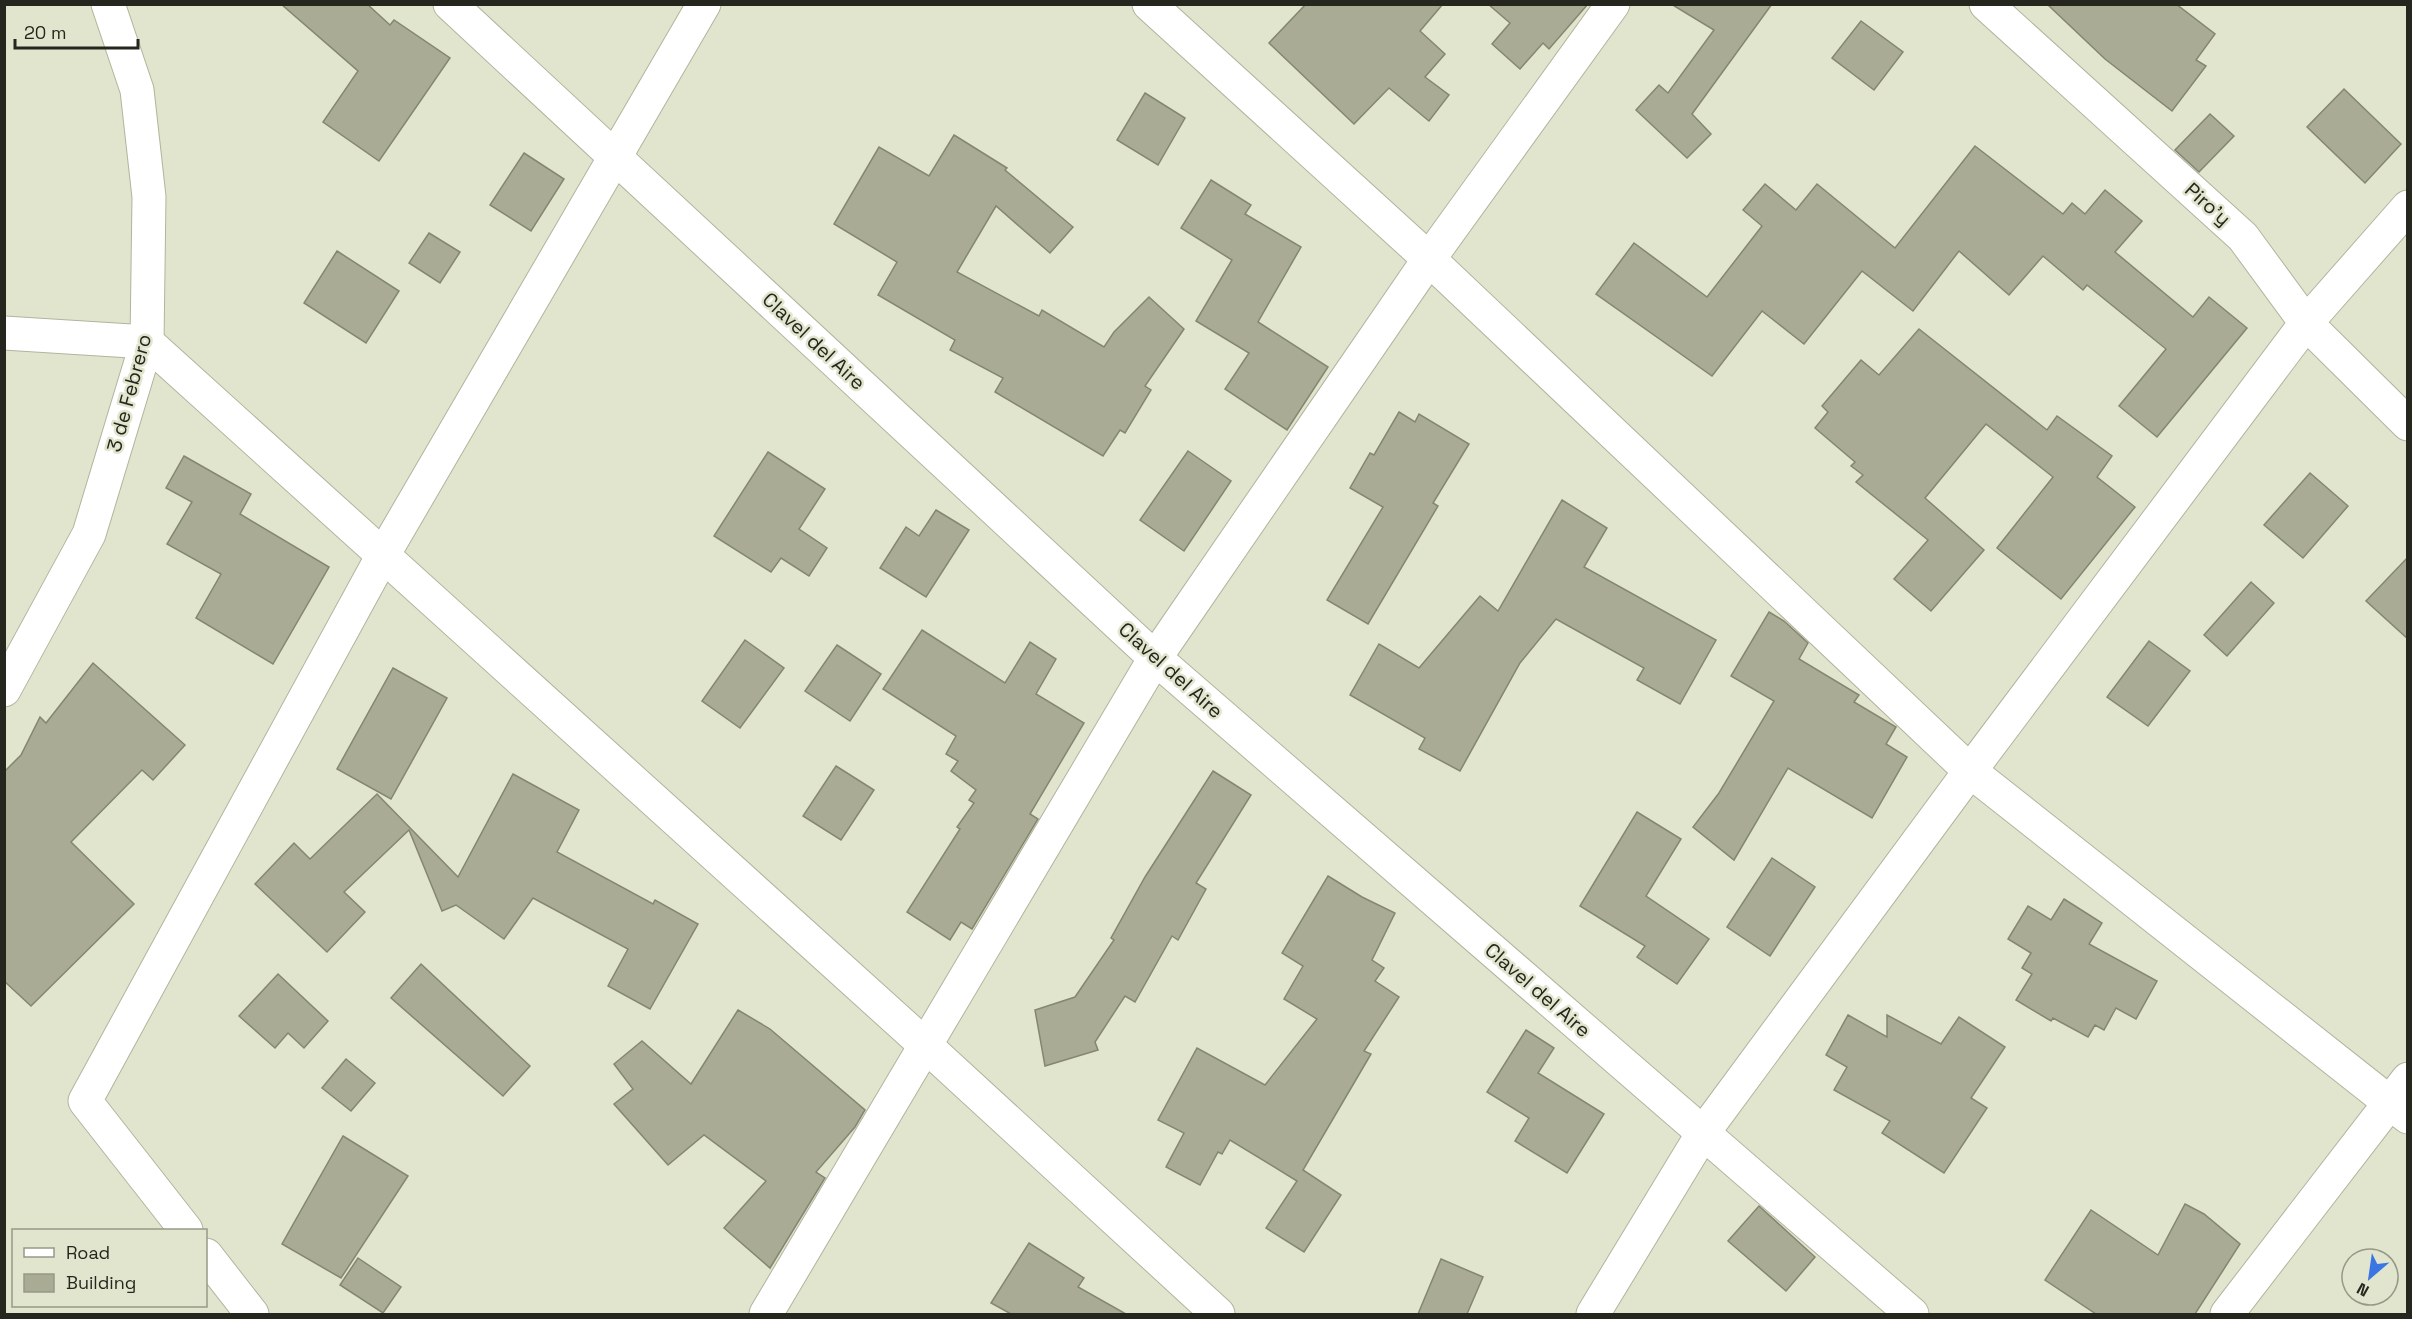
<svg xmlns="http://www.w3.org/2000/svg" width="2412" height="1319" font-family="'Space Grotesk',sans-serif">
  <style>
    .building { fill: #a9ab94; stroke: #848671; stroke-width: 1.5 }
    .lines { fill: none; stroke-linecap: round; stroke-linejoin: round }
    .street-casing { stroke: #b2b49e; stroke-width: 35 }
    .secondary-casing { stroke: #b2b49e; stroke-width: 35 }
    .street { stroke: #fff; stroke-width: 33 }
    .secondary { stroke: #fff; stroke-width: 33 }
    .labels { text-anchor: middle; stroke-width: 5; stroke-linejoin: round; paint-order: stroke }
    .street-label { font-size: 20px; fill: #25261d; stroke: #e2e5cd }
  </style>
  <rect width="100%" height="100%" fill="#e2e5cd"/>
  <!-- building -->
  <g class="building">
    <polygon points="281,4 367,4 390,25 394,20 450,58 379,161 323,122 358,71"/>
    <polygon points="1306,4 1443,4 1420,31 1445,54 1425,77 1449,95 1429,121 1389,88 1354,124 1269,43"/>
    <polygon points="1488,4 1588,4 1549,49 1543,43 1520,69 1492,44 1510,23"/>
    <polygon points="1671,4 1772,4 1692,114 1711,134 1687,158 1636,110 1659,85 1668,93 1714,30"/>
    <polygon points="2047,4 2176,4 2215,34 2196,60 2206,66 2172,111 2105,59"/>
    <polygon points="1861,21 1903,52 1874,90 1832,58"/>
    <polygon points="2344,89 2401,144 2365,183 2307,127"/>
    <polygon points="1145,93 1185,118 1158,165 1117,140"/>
    <polygon points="2210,114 2234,136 2199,172 2175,150"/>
    <polygon points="954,135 1007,168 1005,170 1073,227 1050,253 996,206 957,272 1039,316 1042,310 1104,347 1114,332 1149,297 1184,329 1145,386 1151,390 1125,433 1120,430 1103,456 995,392 1003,378 950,350 955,340 878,295 897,262 834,224 879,147 929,176"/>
    <polygon points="1975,146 2063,214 2072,203 2085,214 2105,190 2142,221 2115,252 2193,317 2209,297 2247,328 2157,437 2119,406 2166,349 2087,285 2083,290 2043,256 2009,295 1959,251 1913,311 1862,271 1804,344 1762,311 1712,376 1596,294 1634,243 1707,297 1762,226 1743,210 1765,184 1796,210 1817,184 1895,248"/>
    <polygon points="524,153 564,179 531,231 490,205"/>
    <polygon points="1211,180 1251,205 1245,214 1301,247 1258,322 1328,367 1287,430 1225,389 1249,353 1196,321 1232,260 1181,228"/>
    <polygon points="429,233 460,252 440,283 409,263"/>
    <polygon points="337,251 399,291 366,343 304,303"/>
    <polygon points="1919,329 2047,430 2057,416 2112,456 2097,477 2135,507 2061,599 1997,548 2053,477 1986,424 1925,498 1984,550 1931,611 1894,579 1928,540 1856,482 1863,475 1851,466 1855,462 1815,428 1828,412 1822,406 1861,360 1879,375"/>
    <polygon points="1399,412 1415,422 1419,414 1469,444 1433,503 1438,506 1368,624 1327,600 1383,507 1350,488 1370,453 1374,455"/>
    <polygon points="1188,451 1231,481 1184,551 1140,520"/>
    <polygon points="768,452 825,489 799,529 827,548 809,576 781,558 771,572 714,536"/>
    <polygon points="184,456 251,494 240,514 329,567 273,664 196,618 221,574 167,544 192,502 166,488"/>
    <polygon points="2310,473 2348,506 2303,558 2264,525"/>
    <polygon points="1562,500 1607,528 1584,567 1716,640 1680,704 1637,680 1644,668 1556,619 1520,663 1460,771 1419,749 1425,738 1350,695 1379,644 1419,668 1480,596 1498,611"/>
    <polygon points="936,510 969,530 926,597 880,568 906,527 919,536"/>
    <polygon points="2408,557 2408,639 2366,601"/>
    <polygon points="2251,582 2274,603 2227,656 2204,635"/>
    <polygon points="1769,612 1784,621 1808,643 1799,659 1859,695 1854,702 1896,727 1886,744 1907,757 1872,818 1788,768 1734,860 1693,827 1719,793 1774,701 1731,676"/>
    <polygon points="922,630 1005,683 1030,642 1056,659 1036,694 1084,723 1030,814 1038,819 972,929 961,922 950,940 907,912 960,829 957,827 974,803 969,800 976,790 951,771 958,761 946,754 956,736 883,689"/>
    <polygon points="745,640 784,668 740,728 702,701"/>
    <polygon points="2149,641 2190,671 2148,726 2107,697"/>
    <polygon points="837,645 881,674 850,721 805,691"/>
    <polygon points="93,663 185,745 153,780 142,770 71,842 134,904 31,1006 4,981 4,772 21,755 40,717 46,723"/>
    <polygon points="393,668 447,698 391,799 337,769"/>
    <polygon points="836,766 874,790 841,840 803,816"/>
    <polygon points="1213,771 1251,795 1196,883 1206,889 1178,940 1172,936 1135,1002 1125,996 1095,1042 1098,1050 1045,1066 1035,1010 1075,997 1114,940 1111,938 1145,877"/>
    <polygon points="513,774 579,810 557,852 653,904 655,900 698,924 650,1009 608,986 628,949 533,898 504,939 456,905 442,911 409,830 344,892 365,912 327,952 255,884 294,843 310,859 377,794 458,877"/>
    <polygon points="1637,812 1681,839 1646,896 1709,939 1677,984 1637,957 1645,946 1580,906"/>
    <polygon points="1772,858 1815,887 1770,956 1727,927"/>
    <polygon points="1328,876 1362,897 1395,913 1372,960 1384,968 1375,981 1399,997 1364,1051 1371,1054 1303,1170 1341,1195 1304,1252 1266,1228 1297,1181 1230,1140 1222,1154 1218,1152 1200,1185 1166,1167 1184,1133 1158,1120 1197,1048 1265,1085 1317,1019 1284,999 1303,966 1282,953"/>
    <polygon points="2064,899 2102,923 2089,944 2157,981 2136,1019 2116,1008 2104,1030 2095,1025 2088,1037 2053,1018 2051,1021 2016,1000 2032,974 2022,968 2031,953 2008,939 2028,906 2051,920"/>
    <polygon points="421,964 530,1066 503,1096 391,998"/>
    <polygon points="278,974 328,1021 304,1048 288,1033 275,1048 239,1016"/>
    <polygon points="738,1010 770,1029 865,1110 855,1127 816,1172 825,1178 770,1268 724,1228 766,1181 704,1135 668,1165 614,1104 633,1089 614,1064 642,1041 691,1084"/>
    <polygon points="1848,1015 1887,1037 1887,1015 1941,1044 1959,1017 2005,1047 1971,1098 1987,1108 1944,1173 1882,1133 1890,1121 1834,1090 1847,1067 1826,1055"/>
    <polygon points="1526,1030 1554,1048 1538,1073 1604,1114 1567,1173 1515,1141 1529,1118 1487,1092"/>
    <polygon points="346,1059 375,1083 351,1111 322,1088"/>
    <polygon points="343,1136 408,1176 341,1278 282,1244"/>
    <polygon points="2185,1204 2204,1214 2240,1244 2195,1314 2096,1314 2045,1280 2091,1210 2158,1255"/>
    <polygon points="1759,1206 1815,1257 1786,1291 1728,1241"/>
    <polygon points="1029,1243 1084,1278 1078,1287 1126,1314 1011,1314 991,1303"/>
    <polygon points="358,1258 401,1287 383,1313 340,1285"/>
    <polygon points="1441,1259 1483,1277 1467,1314 1418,1314"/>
  </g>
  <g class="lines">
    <!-- street casing -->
    <g class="street-casing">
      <g id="street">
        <polyline points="450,4 1155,658 1912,1314"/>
        <polyline points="1149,4 1429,259 1970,771 2408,1117"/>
        <polyline points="4,333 147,342 924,1044 1218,1314"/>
        <polyline points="186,1230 85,1101 382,557 704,4"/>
        <polyline points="206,1255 252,1314"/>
        <polyline points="766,1314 1155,658 1429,259 1613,4"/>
        <polyline points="1593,1314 1703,1133 1970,771 2306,323 2408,207"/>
        <polyline points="2227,1314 2408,1079"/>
      </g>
    </g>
    <!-- secondary casing -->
    <g class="secondary-casing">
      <g id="secondary">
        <polyline points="1986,4 2243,237 2306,323 2408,424"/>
        <polyline points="4,690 89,534 147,342 149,197 137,90 108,4"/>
      </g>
    </g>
    <!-- street -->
    <use href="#street" class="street"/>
    <!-- secondary -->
    <use href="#secondary" class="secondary"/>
  </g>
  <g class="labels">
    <!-- street labels -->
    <g class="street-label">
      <text transform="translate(2208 204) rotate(42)" y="7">Piro'y</text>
      <text transform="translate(814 341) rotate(43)" y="7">Clavel del Aire</text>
      <text transform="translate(129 393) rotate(-75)" y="7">3 de Febrero</text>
      <text transform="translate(1171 670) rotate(42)" y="7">Clavel del Aire</text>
      <text transform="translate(1538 990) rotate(41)" y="7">Clavel del Aire</text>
    </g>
  </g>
  <!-- border -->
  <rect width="2412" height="1319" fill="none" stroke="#25261d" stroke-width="12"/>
  <!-- legend -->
  <rect x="12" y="1229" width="195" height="78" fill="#e2e5cd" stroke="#969987" stroke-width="1.5"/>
  <rect x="24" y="1248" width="30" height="9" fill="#ffffff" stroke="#969987" stroke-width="1.5"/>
  <text x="66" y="1259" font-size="18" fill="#25261d">Road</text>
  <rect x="24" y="1274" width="30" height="18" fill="#a9ab94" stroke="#969987" stroke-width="1.5"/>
  <text x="66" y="1289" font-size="18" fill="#25261d">Building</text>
  <!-- north arrow -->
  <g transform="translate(2370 1277) rotate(209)"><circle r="28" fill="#e2e5cd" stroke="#969987" stroke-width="1.5"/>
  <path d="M0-4.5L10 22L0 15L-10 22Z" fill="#3a75e4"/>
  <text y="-9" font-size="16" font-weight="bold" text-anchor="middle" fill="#25261d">N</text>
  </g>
  <!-- scale -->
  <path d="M15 39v9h123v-9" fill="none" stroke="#25261d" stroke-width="3"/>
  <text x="24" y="39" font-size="18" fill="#25261d" stroke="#e2e5cd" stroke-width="4.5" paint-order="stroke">20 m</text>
</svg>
